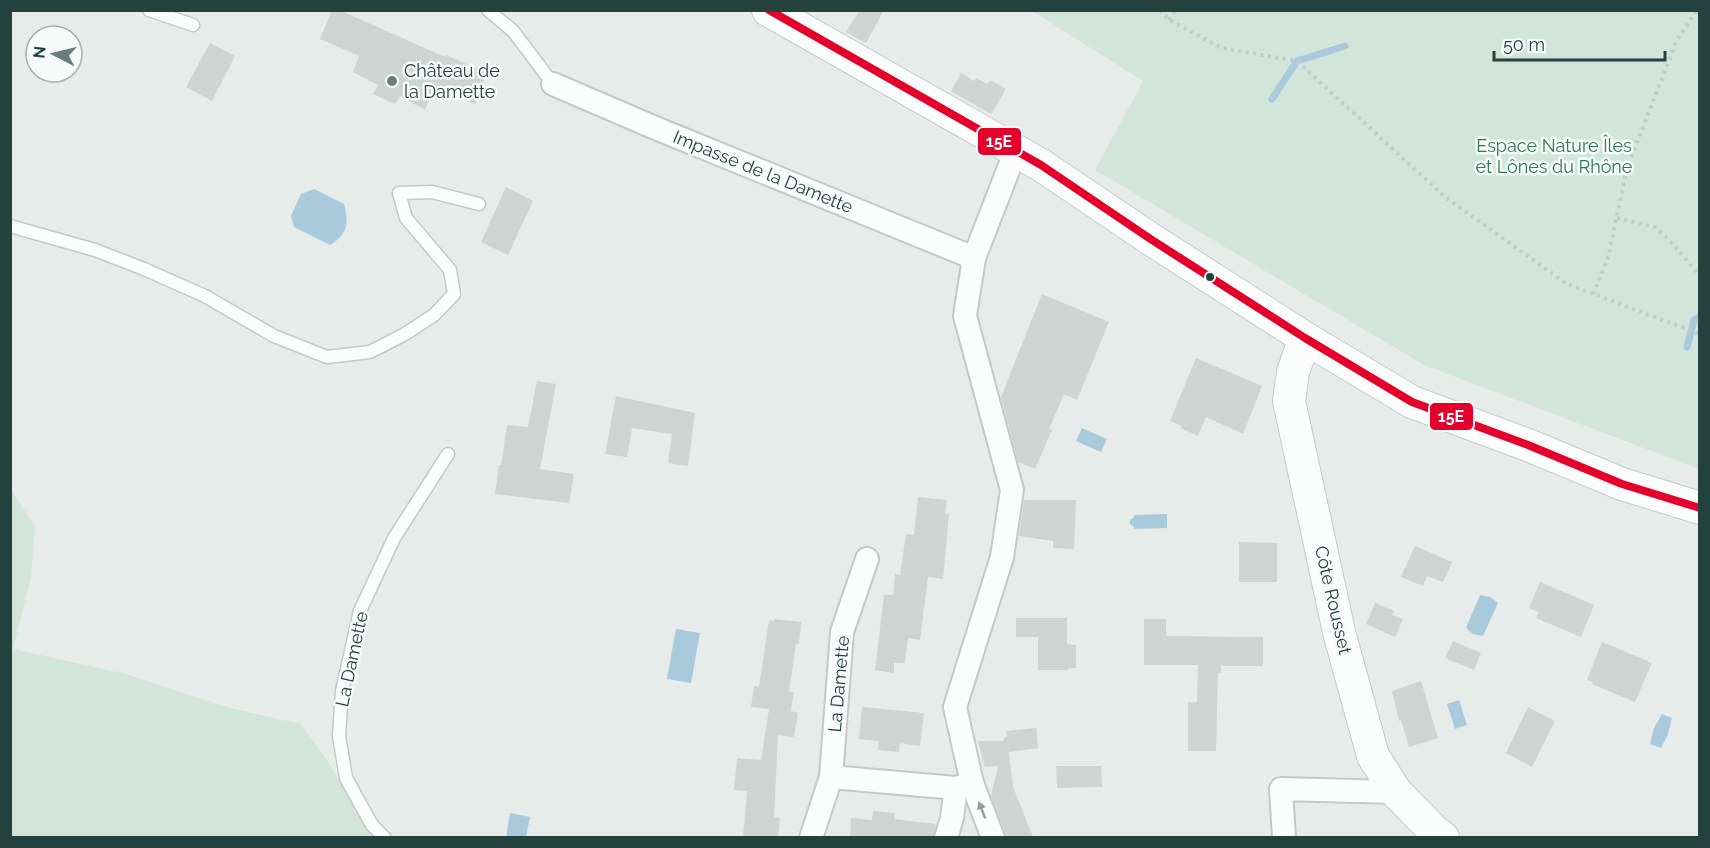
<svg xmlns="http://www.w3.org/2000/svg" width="1710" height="848" font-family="Raleway,sans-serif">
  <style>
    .green { fill: #d1e5da }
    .water { fill: #a9cada }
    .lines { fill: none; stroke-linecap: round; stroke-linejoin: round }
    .stream { stroke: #a9cada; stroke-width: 7 }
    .building { fill: #cfd3d2 }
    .lane-casing { stroke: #c4c9c8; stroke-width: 15 }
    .street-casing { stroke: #c4c9c8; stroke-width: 26 }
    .secondary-casing { stroke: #c3cac8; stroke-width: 34 }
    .path { stroke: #c3cbca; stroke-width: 4; stroke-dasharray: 3 4.5; stroke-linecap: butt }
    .lane { stroke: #fbfcfc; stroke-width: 12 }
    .street { stroke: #fbfcfc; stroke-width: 22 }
    .secondary { stroke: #fbfcfc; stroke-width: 32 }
    .bus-1-casing { stroke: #f6faf9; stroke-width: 12 }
    .bus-1 { stroke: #e4002b; stroke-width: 8 }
    .oneway { fill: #909e9d }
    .poi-dot { fill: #687d7b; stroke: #f6faf9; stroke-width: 2 }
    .bus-dot { fill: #24413e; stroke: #f6faf9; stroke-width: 2 }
    .labels { text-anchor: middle; stroke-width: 5; stroke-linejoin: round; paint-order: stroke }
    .poi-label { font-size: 18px; fill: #24413e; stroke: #f6faf9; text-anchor: start }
    .park-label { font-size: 18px; fill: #2e7857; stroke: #f6faf9 }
    .street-label { font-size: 18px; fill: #24413e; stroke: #f6faf9 }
    .line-badge { stroke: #f6faf9; stroke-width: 2 }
    .badge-label { font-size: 16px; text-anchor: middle; font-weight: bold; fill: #fff }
  </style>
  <rect width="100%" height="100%" fill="#e7eceb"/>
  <!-- green -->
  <g class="green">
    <polygon points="1032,11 1699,11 1699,469 1424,365 1095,170 1143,81"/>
    <polygon points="10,488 35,526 31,577 13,649 126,674 230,708 301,724 326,759 371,833 387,837 11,837"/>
  </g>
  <!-- water -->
  <g class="water">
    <path d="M314,189L344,204C349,224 348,234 330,245L294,227L291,216L301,194Z"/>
    <polygon points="1082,428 1107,439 1101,452 1076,441"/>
    <polygon points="1167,514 1167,528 1134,529 1134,527 1130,524 1130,520 1134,517 1134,515"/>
    <polygon points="1480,595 1490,597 1498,603 1483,636 1473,634 1466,628"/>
    <polygon points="676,629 700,633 691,683 667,679"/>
    <polygon points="1459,700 1467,725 1455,729 1447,704"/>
    <polygon points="1662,714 1672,718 1668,734 1661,748 1650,744 1654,728"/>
    <polygon points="510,813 530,817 526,837 506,837"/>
  </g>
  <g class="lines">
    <!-- stream -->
    <g class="stream">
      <polyline points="1272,99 1297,61 1345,46"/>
      <polyline points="1687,347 1694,320 1700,317"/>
    </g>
  </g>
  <!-- building -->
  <g class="building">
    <polygon points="332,10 339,10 445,57 446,55 487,73 475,104 434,88 425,110 400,96 395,104 373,94 378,85 353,72 359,56 320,39"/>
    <polygon points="860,10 884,10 866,43 846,32"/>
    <polygon points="210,43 235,56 212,101 186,87"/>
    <polygon points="961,73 974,81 976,78 988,84 990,80 1006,89 991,114 951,91"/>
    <polygon points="506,187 533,201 508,255 481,242"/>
    <polygon points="1042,294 1109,322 1077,400 1064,394 1049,429 1052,430 1035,469 1018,462 1001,397"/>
    <polygon points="1196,358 1262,386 1243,434 1206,417 1198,436 1181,428 1182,426 1170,421"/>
    <polygon points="537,381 556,384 540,469 574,474 569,503 495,494 499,465 501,465 507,425 528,427"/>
    <polygon points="616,396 695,413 688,466 668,463 672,434 632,428 627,457 605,454"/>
    <polygon points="918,497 947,500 945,514 949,514 943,579 928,577 920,640 908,638 905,663 894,663 894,673 875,670 884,595 893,595 895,574 900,575 906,534 914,535"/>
    <polygon points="1024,500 1076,500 1074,549 1053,548 1053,541 1019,536"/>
    <polygon points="1239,542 1277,543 1277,582 1239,582"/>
    <polygon points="1415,546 1452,562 1443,582 1427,576 1423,586 1401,577"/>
    <polygon points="1540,582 1594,605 1581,637 1536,618 1539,612 1529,608"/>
    <polygon points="1375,603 1394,611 1392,615 1403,619 1395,637 1366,624"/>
    <polygon points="1016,618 1067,618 1067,644 1076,645 1076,668 1068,668 1068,670 1038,670 1038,637 1016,637"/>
    <polygon points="774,619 801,622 799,644 796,644 789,692 794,692 791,711 798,713 794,737 778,735 774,817 780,818 778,837 743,837 747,791 734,790 737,758 761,760 769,709 751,707 754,686 759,687 769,620 774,621"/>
    <polygon points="1144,619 1166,619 1166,636 1263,637 1263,666 1221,666 1221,673 1218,673 1216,751 1188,751 1188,702 1197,702 1198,665 1144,665"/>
    <polygon points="1453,641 1481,653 1474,670 1445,658"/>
    <polygon points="1602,642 1652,663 1635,702 1592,684 1593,682 1587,680"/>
    <polygon points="1421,681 1438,738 1409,747 1401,720 1399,721 1392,691"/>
    <polygon points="862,707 924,713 920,746 900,743 899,752 888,751 878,750 879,741 859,739"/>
    <polygon points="1528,707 1555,721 1532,767 1506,753"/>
    <polygon points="1036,728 1038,748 1009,752 1006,731"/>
    <polygon points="1004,737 1007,737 1013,787 1033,837 1007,837 991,796 998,766 985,767 978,741 1004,741"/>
    <polygon points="1056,766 1101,766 1102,787 1057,788"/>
    <polygon points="873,811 895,813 894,819 936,824 933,837 850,837 851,818 872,820"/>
  </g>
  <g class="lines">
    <!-- lane casing -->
    <g class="lane-casing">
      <g id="lane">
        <polyline points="149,10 193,25"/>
        <polyline points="488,10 513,31 553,84"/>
        <polyline points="10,226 95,250 144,269 205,296 274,336 327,357 370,352 405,334 434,315 454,294 450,270 406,218 399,193 432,192 479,204"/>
        <polyline points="385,838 372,825 346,778 339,736 342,691 360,611 394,538 448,454"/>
      </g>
    </g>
    <!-- street casing -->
    <g class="street-casing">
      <g id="street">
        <polyline points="553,84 653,127 974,258"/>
        <polyline points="831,777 842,632 867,559"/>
        <polyline points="811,838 831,777 956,788 972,783"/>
        <polyline points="946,838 952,818 956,788"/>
        <polyline points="993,838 972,783 955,707 1002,557 1012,490 965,316 974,258 1016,150"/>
        <polyline points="1284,838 1281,789 1396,792"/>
      </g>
    </g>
    <!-- secondary casing -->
    <g class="secondary-casing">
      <g id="secondary">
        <polyline points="768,10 1041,165 1152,240 1305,338 1412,402 1528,445 1622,484 1700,508"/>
        <polyline points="1305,338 1293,372 1289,401 1339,632 1373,756 1396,792 1434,831 1443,838"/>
      </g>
    </g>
    <!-- path -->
    <g class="path">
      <polyline points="1160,10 1169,20 1222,48 1297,61 1445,197 1567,284 1700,334"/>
      <polyline points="1169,20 1175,10"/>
      <polyline points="1617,218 1655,227 1673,244 1700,276"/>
      <polyline points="1593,294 1608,258 1627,168 1677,40 1697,10"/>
    </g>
    <!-- lane -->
    <use href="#lane" class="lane"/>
    <!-- street -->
    <use href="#street" class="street"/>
    <!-- secondary -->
    <use href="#secondary" class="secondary"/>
    <!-- bus-1 casing -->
    <g class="bus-1-casing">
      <polyline id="bus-1" points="769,10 1041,165 1152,240 1305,338 1412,402 1528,445 1622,484 1700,508"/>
    </g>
    <!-- bus-1 -->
    <use href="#bus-1" class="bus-1"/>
  </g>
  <!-- one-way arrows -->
  <defs><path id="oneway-solid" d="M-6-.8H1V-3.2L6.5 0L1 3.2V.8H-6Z" transform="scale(1.5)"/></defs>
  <use class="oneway" href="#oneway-solid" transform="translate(982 810) rotate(-111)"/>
  <!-- markers -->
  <circle class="poi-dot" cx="392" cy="81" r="6"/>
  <circle class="bus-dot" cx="1210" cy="277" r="5"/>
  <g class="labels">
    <!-- poi labels -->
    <g class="poi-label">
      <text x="404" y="77">Château de<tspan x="404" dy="21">la Damette</tspan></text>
    </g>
    <!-- park labels -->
    <g class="park-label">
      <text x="1554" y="152">Espace Nature Îles<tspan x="1554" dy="21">et Lônes du Rhône</tspan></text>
    </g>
    <!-- street labels -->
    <g class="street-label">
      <text transform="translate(763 172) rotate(22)" y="6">Impasse de la Damette</text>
      <text transform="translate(1333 600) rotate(77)" y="6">Côte Rousset</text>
      <text transform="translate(352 659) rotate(-78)" y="6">La Damette</text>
      <text transform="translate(839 684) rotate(-85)" y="6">La Damette</text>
    </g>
  </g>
  <g class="line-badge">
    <rect x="977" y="127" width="45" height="29" rx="6" fill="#e4002b"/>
    <rect x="1429" y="402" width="45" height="29" rx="6" fill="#e4002b"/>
  </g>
  <g class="badge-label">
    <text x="999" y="147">15E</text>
    <text x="1451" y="422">15E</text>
  </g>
  <!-- border -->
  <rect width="1710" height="848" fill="none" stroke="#24413e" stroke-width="24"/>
  <!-- north arrow -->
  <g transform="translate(54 54) rotate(277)"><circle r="28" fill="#f6faf9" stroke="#a2b0ae" stroke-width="1.5"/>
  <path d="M0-4.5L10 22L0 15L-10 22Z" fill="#687d7b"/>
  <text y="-9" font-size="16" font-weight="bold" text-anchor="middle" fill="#24413e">N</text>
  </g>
  <!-- scale -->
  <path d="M1494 51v9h171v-9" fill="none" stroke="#24413e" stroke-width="3"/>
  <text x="1503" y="51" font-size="18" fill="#24413e" stroke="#f6faf9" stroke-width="4.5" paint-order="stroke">50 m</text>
</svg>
